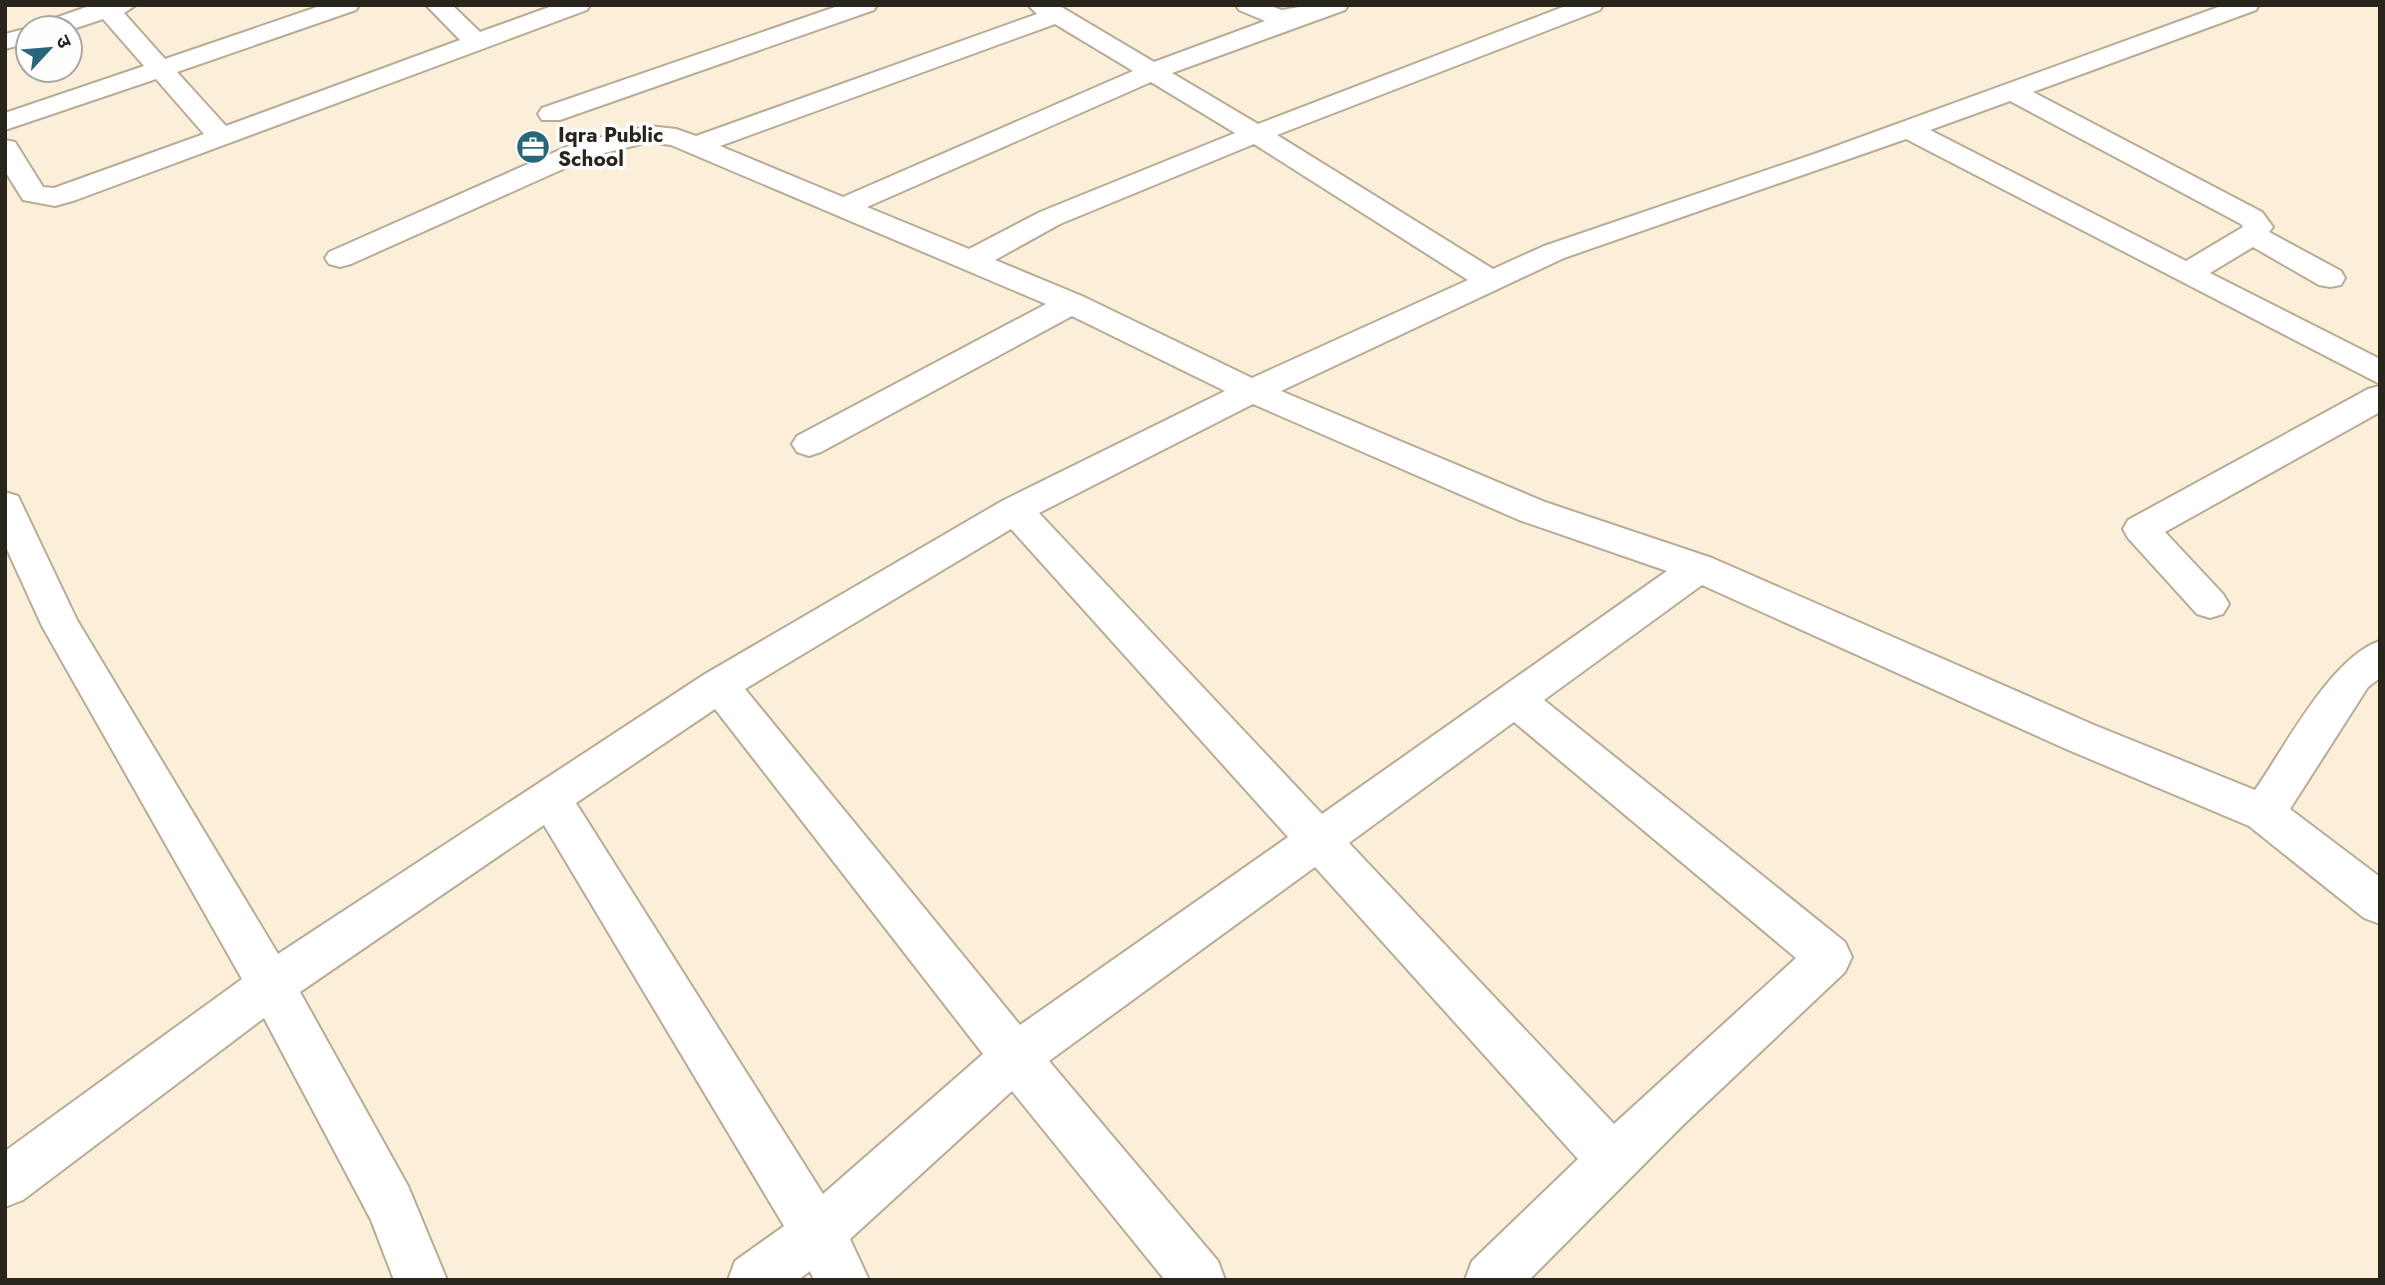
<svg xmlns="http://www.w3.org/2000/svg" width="2385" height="1285" font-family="Jost,'Noto Sans Devanagari',sans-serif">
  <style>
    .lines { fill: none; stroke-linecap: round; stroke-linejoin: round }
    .minor-casing { stroke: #b8ab96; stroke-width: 4 }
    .minor { fill: #fff; fill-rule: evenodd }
    .labels { text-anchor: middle; stroke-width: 7; stroke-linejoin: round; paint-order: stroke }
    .far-poi-label { font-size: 21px; font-weight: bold; fill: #29251d; stroke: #fefefe; text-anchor: start }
  </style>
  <rect width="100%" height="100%" fill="#fcefd9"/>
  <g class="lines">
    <!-- minor casing -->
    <g class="minor-casing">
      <g id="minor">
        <polygon points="92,5 136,5 124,13 165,59 323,5 359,5 356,10 177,72 226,126 460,40 426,5 452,5 480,32 555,5 590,5 587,10 76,200 55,206 23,200 5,171 5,140 15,142 43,187 54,188 204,134 156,79 5,130 5,113 144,66 103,19 70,30 38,28 41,23"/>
        <polygon points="841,5 877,5 874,10 560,120 542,120 538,114 542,108"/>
        <path d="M1028,5H1058L1154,62L1265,21L1239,10L1236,5H1267L1282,10L1311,5H1348L1345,10L1172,73L1258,124L1568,5H1603L1600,10L1277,135L1493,269L1544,246L1817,153L2224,5H2259L2256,10L2033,92L2262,212L2273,227L2269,232L2341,271L2345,278L2341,285L2330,287L2319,285L2253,247L2210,273L2380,359V384L1906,139L1564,258L1281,391L1545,502L1712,558L2094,725L2255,790C2285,747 2331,657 2380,641V678L2368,687L2290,809L2380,877V924L2364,918L2249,826L2066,749L1702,585L1544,700L1845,942L1852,957L1845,972L1683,1125L1529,1280H1465L1472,1261L1578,1159L1315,867L1049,1061L1218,1261L1225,1280H1165L1012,1091L850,1239L869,1280H814L810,1271L798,1280H728L735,1261L784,1226L544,825L300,992L408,1186L447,1280H394L371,1220L264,1018L23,1200L5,1207V1151L242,979L42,626L5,545V492L18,496L77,620L278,954L705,674L1002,501L1225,391L1072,316L821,452L809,456L797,452L792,444L797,436L1046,304L671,145L649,142L592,156L351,264L340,267L329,264L325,258L329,252L573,144L649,126L676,129L696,136L1037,14ZM1055,24L1133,71L843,197L720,146ZM1151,82L1235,133L1040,212L969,249L867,207ZM2010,101L2241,224L2243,227L2186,261L1930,130ZM1254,144L1468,280L1252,378L1082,296L995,260L1060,224ZM1253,404L1519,520L1667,571L1322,814L1039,513ZM1011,529L1288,837L1020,1025L745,689ZM715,709L983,1054L823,1194L576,803ZM1514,722L1796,958L1614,1124L1349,843Z"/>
        <polygon points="28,28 28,43 5,49 5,34"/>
        <polygon points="2380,386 2380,412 2165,532 2223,594 2229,604 2223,614 2210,618 2197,614 2128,538 2123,529 2128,520 2368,389"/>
      </g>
    </g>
    <!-- minor -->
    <use href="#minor" class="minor"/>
  </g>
  <!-- icons -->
  <defs>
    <g id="office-disc" transform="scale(1.75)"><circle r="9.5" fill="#27667b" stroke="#fefefe"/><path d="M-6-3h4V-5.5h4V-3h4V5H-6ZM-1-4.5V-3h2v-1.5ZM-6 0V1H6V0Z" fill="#fff"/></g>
  </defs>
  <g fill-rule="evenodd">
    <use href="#office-disc" x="533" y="147"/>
  </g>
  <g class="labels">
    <!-- far-poi labels -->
    <g class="far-poi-label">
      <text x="558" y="142">Iqra Public<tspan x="558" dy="24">School</tspan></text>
    </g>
  </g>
  <!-- border -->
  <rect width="2385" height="1285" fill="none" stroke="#29251d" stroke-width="14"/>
  <!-- north arrow -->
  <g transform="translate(49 49) rotate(64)"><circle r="33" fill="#fefefe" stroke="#a9a7a4" stroke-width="2"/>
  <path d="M0-5L12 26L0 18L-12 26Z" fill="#27667b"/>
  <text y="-10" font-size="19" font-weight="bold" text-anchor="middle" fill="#29251d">उ</text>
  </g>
</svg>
